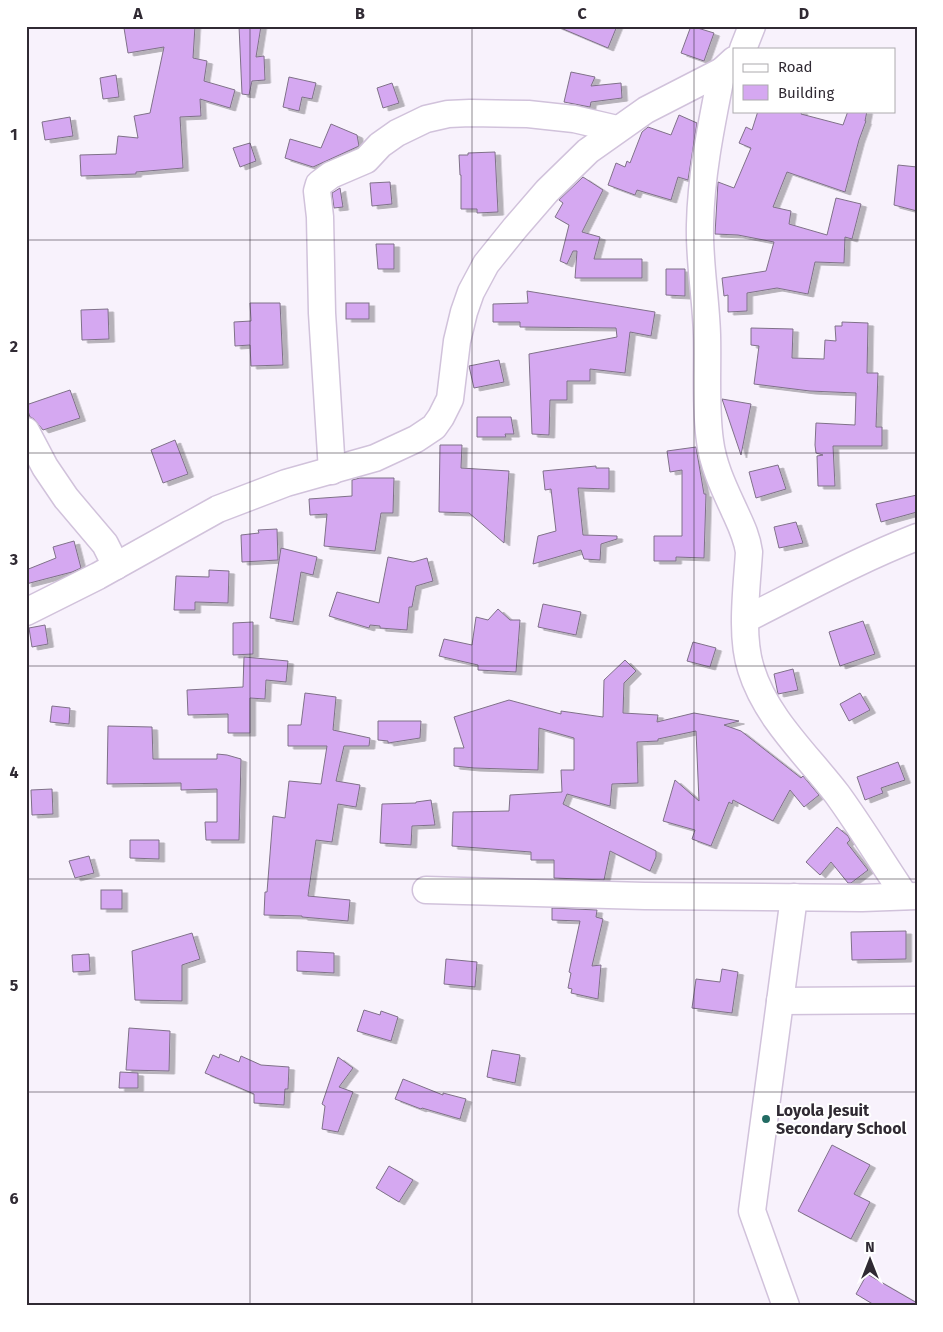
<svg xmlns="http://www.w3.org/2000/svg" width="943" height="1332" font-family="'Fira Sans',sans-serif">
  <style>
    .building { fill: #d5a8f1; stroke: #7f7188; filter: url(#shadow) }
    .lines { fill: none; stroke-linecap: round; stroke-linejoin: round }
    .minor-casing { stroke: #d1c2db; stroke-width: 29 }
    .minor { stroke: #fff; stroke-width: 26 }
    .grid { fill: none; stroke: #302a33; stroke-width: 1; stroke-opacity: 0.55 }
    .poi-dot { fill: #226b63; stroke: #fff; stroke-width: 2 }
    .labels { text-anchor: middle; stroke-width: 4; stroke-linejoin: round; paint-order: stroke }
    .poi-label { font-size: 16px; font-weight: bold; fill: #302a33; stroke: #fff; text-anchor: start }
    .neatline { fill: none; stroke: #302a33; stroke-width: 2 }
    .grid-label { font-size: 16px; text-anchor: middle; font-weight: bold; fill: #302a33 }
  </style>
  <defs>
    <filter id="shadow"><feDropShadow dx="5.5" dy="3" stdDeviation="0" flood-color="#0004"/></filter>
  </defs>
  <rect width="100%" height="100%" fill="#f8f2fc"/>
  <!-- building -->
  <g class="building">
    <polygon points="137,26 195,26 193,58 207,61 204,81 235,90 230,108 200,99 201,116 180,117 183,168 136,172 136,174 81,176 80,155 116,154 118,136 138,138 134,116 150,113 164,47 128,53 124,28"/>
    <polygon points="239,26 261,26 256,57 264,56 265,80 252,81 249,95 242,94"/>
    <polygon points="556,26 617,26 608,48"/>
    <polygon points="691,26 714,33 704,61 681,53"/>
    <polygon points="571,72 595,77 591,86 621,83 622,98 591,102 590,107 564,102"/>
    <polygon points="116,75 119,97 103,99 100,78"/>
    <polygon points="289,77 316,83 312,99 302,97 299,111 283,107"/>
    <polygon points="392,83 399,103 383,108 377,88"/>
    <polygon points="758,111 802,111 801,114 843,125 848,111 867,111 865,121 866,121 859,140 845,192 787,172 773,207 791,211 789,224 827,235 836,198 861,204 852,239 845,237 844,263 815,262 808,294 777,288 747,293 747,311 728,312 728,295 724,296 722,278 766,271 774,242 738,235 715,234 718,182 734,188 751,148 739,143 746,127 752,130"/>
    <polygon points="679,115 697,123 688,180 678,177 671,200 637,190 635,195 608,185 616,163 625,167 627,161 630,163 642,132 648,127 671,135"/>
    <polygon points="70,117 73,136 45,140 42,122"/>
    <polygon points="331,124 357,135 359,146 313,167 285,158 290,139 321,148"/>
    <polygon points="250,143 256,161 240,167 233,148"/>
    <polygon points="495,152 498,212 477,213 477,209 461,209 461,175 460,175 459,155 468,155 468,153"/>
    <polygon points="898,165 917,167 917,211 894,205"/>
    <polygon points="583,177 603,190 582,232 600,237 594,259 642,259 642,278 575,278 577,251 573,251 567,264 560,261 569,225 555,217 563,203 559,200"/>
    <polygon points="390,182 392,204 372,206 370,183"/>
    <polygon points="340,188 343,207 334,208 332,193"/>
    <polygon points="376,244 394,244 394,269 378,269"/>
    <polygon points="666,269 685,269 685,296 666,295"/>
    <polygon points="527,291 655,312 651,336 630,332 625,373 590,369 590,381 567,381 567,400 550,400 549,435 532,434 529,354 617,337 616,328 520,327 520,322 493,322 493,304 528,303"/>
    <polygon points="250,303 280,303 283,365 251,366 250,345 235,346 234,322 251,321"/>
    <rect x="346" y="303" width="23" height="16"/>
    <polygon points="108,309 109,339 82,340 81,310"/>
    <polygon points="842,322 868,323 867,373 878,373 876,427 882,427 882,446 833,446 835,486 818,486 817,456 823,455 816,453 815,445 816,423 855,425 856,393 810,391 754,384 759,346 751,345 751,328 793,329 792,358 824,359 825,340 836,341 835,326 842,326"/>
    <polygon points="499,360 504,382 474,388 469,366"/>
    <polygon points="70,390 80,418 43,430 34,419 30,417 26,405"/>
    <polygon points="722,399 751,404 741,455"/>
    <polygon points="477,417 511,417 514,434 505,434 506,437 477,437"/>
    <polygon points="175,440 188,474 163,483 151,450"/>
    <polygon points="440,445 462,445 461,468 509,471 504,543 469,513 439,512"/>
    <polygon points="696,447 704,494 706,494 704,558 676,557 676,561 654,561 654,536 682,536 682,470 670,472 667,451"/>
    <polygon points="778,465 786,489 756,498 749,472"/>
    <polygon points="596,466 596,468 609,468 609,489 578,488 583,535 617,536 617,539 601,544 600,560 584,559 581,550 533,564 538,536 556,531 551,489 545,490 543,471"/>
    <polygon points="360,478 394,478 393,513 381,513 375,551 324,546 327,514 310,515 309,499 352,496 352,480"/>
    <polygon points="917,495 917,512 881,522 876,504"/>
    <polygon points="796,522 803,543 779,548 774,527"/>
    <polygon points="277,529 278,560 242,562 241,535 259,533 258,530"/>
    <polygon points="74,541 81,568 72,572 26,584 26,570 56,558 53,547"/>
    <polygon points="281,548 317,557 313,575 301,572 293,622 270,618"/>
    <polygon points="388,557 413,562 427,558 433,581 416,586 412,607 409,607 407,630 380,628 380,626 370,625 369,628 329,616 337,592 379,603"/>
    <polygon points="209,570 229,571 228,603 195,602 195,610 174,610 176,576 209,577"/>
    <polygon points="543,604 581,612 576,635 538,627"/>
    <polygon points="498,609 510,620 520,620 516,672 478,670 478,665 439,656 444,639 472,645 476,617 488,620"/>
    <polygon points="863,621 875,654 840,666 829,632"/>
    <polygon points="253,622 253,654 233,655 233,623"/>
    <polygon points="45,625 48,644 32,647 29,628"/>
    <polygon points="693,642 716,648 710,667 687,661"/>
    <polygon points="244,657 288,661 286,682 266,680 265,699 250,698 250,733 228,733 228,714 188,715 187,690 243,687"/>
    <polygon points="625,660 636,671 624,683 623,713 658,715 657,722 694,713 739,721 724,725 741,731 801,778 803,776 819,795 804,807 790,790 773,821 733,800 732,804 729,802 711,846 692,839 695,830 663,821 675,780 699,801 696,731 658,739 658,741 637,742 638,783 612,784 610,806 567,794 563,804 656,851 656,857 650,871 610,851 604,880 554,878 554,860 531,860 531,852 452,846 453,812 509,811 510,795 562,792 561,770 574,770 574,738 539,728 538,770 474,768 454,766 454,748 464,748 454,717 509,700 561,714 561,711 603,717 604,680"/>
    <polygon points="793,669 798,690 778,694 774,674"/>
    <polygon points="305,693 336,697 333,730 370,738 369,746 344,746 336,781 360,785 356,807 338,804 332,842 316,840 308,896 350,900 348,921 302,917 302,916 264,915 265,892 267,892 273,816 285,818 289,781 321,784 327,746 288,746 288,725 301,725"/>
    <polygon points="860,693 870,710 849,721 840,704"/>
    <polygon points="52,706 70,708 69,724 50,722"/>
    <polygon points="378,721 421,721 420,738 388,743 388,741 378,740"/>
    <polygon points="108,726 152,727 153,759 217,759 217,754 227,755 241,759 239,840 206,840 205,822 217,822 217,789 181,790 181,783 107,784"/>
    <polygon points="898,762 905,780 881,788 883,793 865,800 857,777"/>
    <polygon points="52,789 53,814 32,815 31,790"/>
    <polygon points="431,800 435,825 412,826 411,845 380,843 382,804 416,803 416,802"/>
    <polygon points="837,827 848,836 850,840 847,843 868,870 851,883 848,883 831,862 820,875 806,862"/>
    <polygon points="130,840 159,840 159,859 130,858"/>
    <polygon points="89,856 94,873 75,878 69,861"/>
    <rect x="101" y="890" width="21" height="19"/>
    <polygon points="552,908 597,910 596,917 603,919 592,966 601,965 598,999 571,993 572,989 568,988 571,973 569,972 580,921 552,920"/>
    <polygon points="906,931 906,959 852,960 851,932"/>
    <polygon points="192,933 200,959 182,965 182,1001 135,1000 132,951"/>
    <polygon points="297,951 334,953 334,973 297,971"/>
    <polygon points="89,954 90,971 73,972 72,955"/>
    <polygon points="446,959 477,962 475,987 444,984"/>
    <polygon points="722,969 738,972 732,1013 692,1008 696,979 720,982"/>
    <polygon points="364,1010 380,1015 381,1011 398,1017 391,1041 357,1031"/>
    <polygon points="129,1028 170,1031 169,1071 126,1070"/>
    <polygon points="492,1050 520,1055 515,1083 487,1077"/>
    <polygon points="220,1054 239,1062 241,1056 261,1065 289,1067 288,1089 285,1089 284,1105 254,1103 254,1094 205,1073 213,1055 219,1058"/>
    <polygon points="338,1057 353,1068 339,1087 353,1092 338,1132 322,1129 325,1106 322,1104"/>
    <polygon points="120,1072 138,1073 138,1088 119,1088"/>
    <polygon points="403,1079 443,1095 443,1093 466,1099 460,1119 422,1108 421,1109 395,1099"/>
    <polygon points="832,1145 870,1165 854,1194 870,1202 851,1239 798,1211"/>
    <polygon points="389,1166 413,1180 399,1202 376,1188"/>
    <polygon points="867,1274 917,1303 917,1306 876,1306 856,1294"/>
  </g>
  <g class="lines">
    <!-- minor casing -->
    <g class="minor-casing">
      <g id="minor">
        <polyline points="743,49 752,26"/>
        <path d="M722,71C712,122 701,173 700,225C699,262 706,298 707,335C708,370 705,406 710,441C713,466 725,490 735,512C741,525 747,537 749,552C747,586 740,636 751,669C766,718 807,755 837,794C861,827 882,862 905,896"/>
        <polyline points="26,431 45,467 66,498 105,544 116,566"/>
        <polyline points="332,471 322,313 320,217 317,191 319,184 331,175 366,160 380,145 397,133 426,119 448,114 470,113 528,114 574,119 617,129"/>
        <polyline points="26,612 98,576 218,509 286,483 375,458 416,439 434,427 441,417 450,399 457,341 464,312 471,292 486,264 515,228 547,191 588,151 646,110 722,71 734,60"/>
        <path d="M746,619C802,591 858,560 917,537"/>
        <polyline points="426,890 645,896 862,898 917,896"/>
        <polyline points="780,1001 917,1000"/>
        <polyline points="786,1306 752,1211 794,897"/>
      </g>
    </g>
    <!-- minor -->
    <use href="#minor" class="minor"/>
  </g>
  <!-- grid -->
  <path class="grid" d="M250,26V1306M472,26V1306M694,26V1306M26,240H917M26,453H917M26,666H917M26,879H917M26,1092H917"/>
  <!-- markers -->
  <circle class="poi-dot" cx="766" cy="1119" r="5"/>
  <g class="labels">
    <!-- poi labels -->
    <g class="poi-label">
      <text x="776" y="1116">Loyola Jesuit<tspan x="776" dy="18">Secondary School</tspan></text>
    </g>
  </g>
  <!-- border -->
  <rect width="943" height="1332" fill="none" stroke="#ffffff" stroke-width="55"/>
  <!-- legend -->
  <rect x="733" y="48" width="162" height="65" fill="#ffffff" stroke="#acaaad"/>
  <rect x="743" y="64" width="25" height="8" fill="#ffffff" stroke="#acaaad"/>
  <text x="778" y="72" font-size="15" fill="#302a33">Road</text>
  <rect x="743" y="85" width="25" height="15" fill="#d5a8f1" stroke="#acaaad"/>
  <text x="778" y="98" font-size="15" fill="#302a33">Building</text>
  <!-- north arrow -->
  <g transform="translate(870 1260)" stroke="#ffffff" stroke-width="4" paint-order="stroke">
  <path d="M0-4L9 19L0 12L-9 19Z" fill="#302a33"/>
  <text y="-8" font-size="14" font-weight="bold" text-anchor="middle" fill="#302a33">N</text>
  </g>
  <rect x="28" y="28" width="888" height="1276" class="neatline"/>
  <g class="grid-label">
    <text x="138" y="19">A</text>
    <text x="360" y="19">B</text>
    <text x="582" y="19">C</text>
    <text x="804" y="19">D</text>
    <text x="14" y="140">1</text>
    <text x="14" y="352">2</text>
    <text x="14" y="565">3</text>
    <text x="14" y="778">4</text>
    <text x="14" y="991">5</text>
    <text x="14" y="1204">6</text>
  </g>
</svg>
